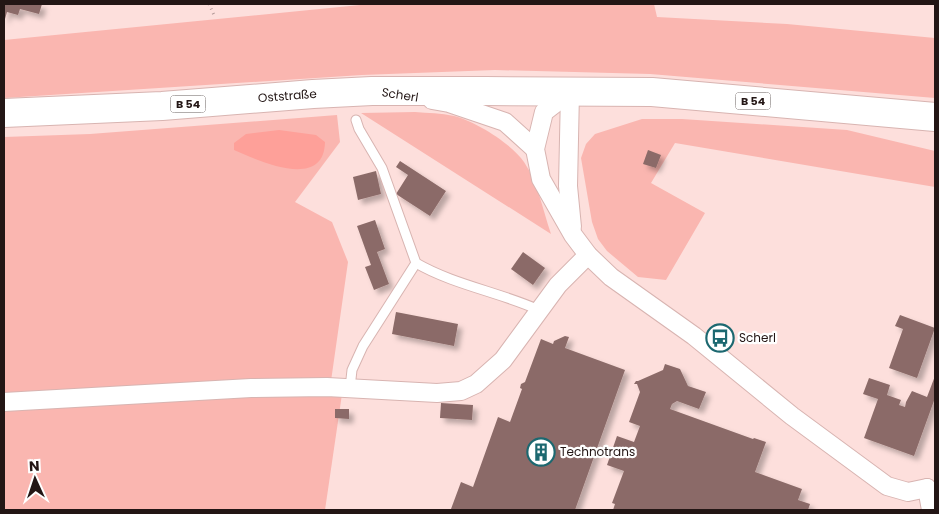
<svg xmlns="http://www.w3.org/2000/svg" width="939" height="514" font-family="Poppins,sans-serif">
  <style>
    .green { fill: #fab6b0 }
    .water { fill: #fea099 }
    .building { fill: #8b6b68; filter: url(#shadow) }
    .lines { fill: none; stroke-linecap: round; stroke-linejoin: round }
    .service-casing { stroke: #d8b4b1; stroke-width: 11 }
    .minor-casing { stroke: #d8b4b1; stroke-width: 20 }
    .primary-casing { stroke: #d8b4b1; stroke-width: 30 }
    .path { stroke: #b49b99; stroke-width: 3; stroke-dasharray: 1 4; stroke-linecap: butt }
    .service { stroke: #fff; stroke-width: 9 }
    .minor { stroke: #fff; stroke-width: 18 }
    .primary { stroke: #fff; stroke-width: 28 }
    .labels { text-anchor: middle; stroke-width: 4.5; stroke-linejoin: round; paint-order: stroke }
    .shield { fill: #fff; stroke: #655c5b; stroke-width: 1 }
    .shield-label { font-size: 11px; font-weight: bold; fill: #231615 }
    .street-label { font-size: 12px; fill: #231615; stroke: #fff }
    .poi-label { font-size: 12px; fill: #231615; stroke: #fff; text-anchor: start }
  </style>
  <defs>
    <filter id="shadow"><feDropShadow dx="4.5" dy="4.5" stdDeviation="2.5" flood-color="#0004"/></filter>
  </defs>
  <rect width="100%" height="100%" fill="#fddfdc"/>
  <!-- green -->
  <g class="green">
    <polygon points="370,4 654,4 657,17 787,24 935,38 935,98 650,74 495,70 362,75 4,98 4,40"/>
    <path d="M415,112C428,113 441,113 454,116C475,121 512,144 524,162C538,182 543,211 551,234L361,113Z"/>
    <polygon points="337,115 340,142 295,202 332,222 348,262 331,381 4,395 4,137 90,134"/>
    <polygon points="642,119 682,119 847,130 935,151 935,187 675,143 651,183 705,213 666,280 638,277 607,251 598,239 592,222 581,158 586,144 595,134"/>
    <polygon points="342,394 325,510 4,510 4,410 249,396"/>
  </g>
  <!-- water -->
  <path class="water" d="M279,130L316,135L325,142C324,191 259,161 234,150V143L246,134Z"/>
  <!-- building -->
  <g class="building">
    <polygon points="4,4 42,4 39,14 20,9 18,15 7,12 5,19 4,19"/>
    <polygon points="648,150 661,155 656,168 643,164"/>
    <polygon points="400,161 446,191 430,216 396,194 408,175 396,167"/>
    <polygon points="376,171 381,194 358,200 353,177"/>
    <polygon points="375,220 385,249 377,252 389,284 374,290 365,267 371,265 357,226"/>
    <polygon points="523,252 545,268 533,285 511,269"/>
    <polygon points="396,312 458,324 454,346 392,334"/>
    <polygon points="900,315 935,328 917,378 889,368 903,329 895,326"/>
    <polygon points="565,336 569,337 565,348 625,370 575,510 451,509 461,482 473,487 498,417 510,422 522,389 520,388 521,384 525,382 541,339 553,344 554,341"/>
    <polygon points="665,364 680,369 688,386 706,392 699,409 677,401 672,404 670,409 753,439 754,438 766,442 755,472 802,489 798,500 810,504 808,510 613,510 615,504 612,503 624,471 607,465 617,436 634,442 640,426 629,422 640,392 637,384 634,384 636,381 638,381 663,370"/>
    <polygon points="935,376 935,398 914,456 864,438 878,399 863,394 869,378 890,385 887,395 901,400 899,405 905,407 906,402 912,391 927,397"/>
    <polygon points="441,403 473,405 472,420 440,418"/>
    <polygon points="335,409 349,409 349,419 335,418"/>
  </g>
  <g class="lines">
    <!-- service casing -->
    <g class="service-casing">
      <g id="service">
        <path d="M356,120L359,129L382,168L416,263C454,285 499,292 539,310"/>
        <polyline points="350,388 352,370 363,346 416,263"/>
      </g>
    </g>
    <!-- minor casing -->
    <g class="minor-casing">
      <g id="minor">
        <polyline points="570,92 544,112 535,149 541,179 573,235 588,255 611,277 694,336 792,416 887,486 908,492 927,488"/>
        <polyline points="570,92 568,186 572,227"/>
        <polyline points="432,100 449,103 505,122 535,149"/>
        <polyline points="4,402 251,388 327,387 437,393 461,391 476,384 503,360 558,285 588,255"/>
        <polyline points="927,488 931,510"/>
      </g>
    </g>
    <!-- primary casing -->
    <g class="primary-casing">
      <g id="primary">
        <path id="s1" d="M4,113L162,106L313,94L372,91H485L652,92L935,117"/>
      </g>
    </g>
    <!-- path -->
    <polyline class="path" points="209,4 214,15"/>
    <!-- service -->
    <use href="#service" class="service"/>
    <!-- minor -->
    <use href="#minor" class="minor"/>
    <!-- primary -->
    <use href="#primary" class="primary"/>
  </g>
  <!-- icons -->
  <defs>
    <g id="bus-ring" transform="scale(1.4375)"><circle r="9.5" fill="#fff" stroke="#1c6870" stroke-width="1.5"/><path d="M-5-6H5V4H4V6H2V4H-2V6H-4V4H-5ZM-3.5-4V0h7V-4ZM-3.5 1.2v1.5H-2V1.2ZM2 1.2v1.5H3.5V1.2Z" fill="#1c6870"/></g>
    <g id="building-ring" transform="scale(1.4375)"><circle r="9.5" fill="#fff" stroke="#1c6870" stroke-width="1.5"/><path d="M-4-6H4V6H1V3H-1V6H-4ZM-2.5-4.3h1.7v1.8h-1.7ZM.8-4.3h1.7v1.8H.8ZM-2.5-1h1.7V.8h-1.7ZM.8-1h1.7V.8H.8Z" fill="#1c6870"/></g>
  </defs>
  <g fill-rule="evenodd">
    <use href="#bus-ring" x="720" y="338"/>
    <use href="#building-ring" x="541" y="452"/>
  </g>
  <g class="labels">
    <!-- shield labels -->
    <g class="shield">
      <rect x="735.5" y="92.5" width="35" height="17" rx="4"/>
      <rect x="170.5" y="95.5" width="35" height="17" rx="4"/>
    </g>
    <g class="shield-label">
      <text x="753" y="105">B 54</text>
      <text x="188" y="108">B 54</text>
    </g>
    <!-- street labels -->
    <g class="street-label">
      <text transform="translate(400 95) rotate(9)" y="4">Scherl</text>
      <text dy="4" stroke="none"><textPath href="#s1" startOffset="284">Oststraße</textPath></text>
    </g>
    <!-- poi labels -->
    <g class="poi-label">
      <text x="739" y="342">Scherl</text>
      <text x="560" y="456">Technotrans</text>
    </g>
  </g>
  <!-- border -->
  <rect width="939" height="514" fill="none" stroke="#231615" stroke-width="10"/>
  <!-- north arrow -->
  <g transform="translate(35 479) rotate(357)" stroke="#ffffff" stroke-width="4" paint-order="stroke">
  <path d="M0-4L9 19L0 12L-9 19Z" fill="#231615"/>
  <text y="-8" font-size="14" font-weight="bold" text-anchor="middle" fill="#231615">N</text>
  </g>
</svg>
